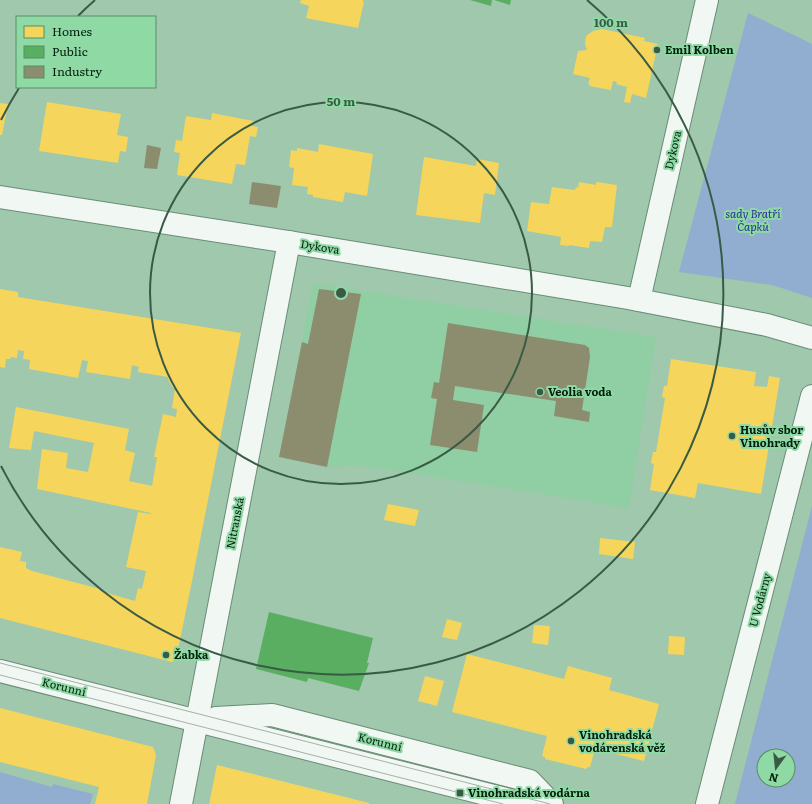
<svg xmlns="http://www.w3.org/2000/svg" width="812" height="804" font-family="Literata,serif">
  <style>
    .built { fill: #90cfa3 }
    .green { fill: #91add0; fill-rule: evenodd }
    .homes { fill: #f6d55c }
    .public { fill: #5aae61 }
    .industry { fill: #8c8c6e }
    .lines { fill: none; stroke-linecap: round; stroke-linejoin: round }
    .minor-casing { stroke: #6b8c76; stroke-width: 24 }
    .minor { stroke: #f1f7f3; stroke-width: 22 }
    .tram { stroke: #a6b0a9; stroke-width: 1 }
    .ring { fill: none; stroke: #395b45; stroke-width: 2 }
    .poi-dot { fill: #395b45; stroke: #8fd9a5; stroke-width: 1.5 }
    .labels { text-anchor: middle; stroke-width: 4; stroke-linejoin: round; paint-order: stroke }
    .poi-label { font-size: 11px; font-weight: bold; fill: #02200d; stroke: #8fd9a5; text-anchor: start }
    .street-label { font-size: 11px; fill: #02200d; stroke: #8fd9a5 }
    .park-label { font-size: 11px; font-style: italic; fill: #292d97; stroke: #8fd9a5 }
    .centre { fill: #395b45; stroke: #8fd9a5; stroke-width: 2 }
    .ring-label { font-size: 12px; text-anchor: middle; font-weight: bold; fill: #395b45; stroke: #8fd9a5; stroke-width: 4; stroke-linejoin: round; paint-order: stroke }
  </style>
  <rect width="100%" height="100%" fill="#a0c8ac"/>
  <!-- built -->
  <polygon class="built" points="313,283 656,337 629,508 359,465 327,467 279,457"/>
  <!-- green -->
  <g class="green">
    <polygon points="748,13 812,44 812,298 772,285 679,272"/>
    <path d="M812,506V804H735ZM764,756H788V780H764Z"/>
    <polygon points="0,772 52,787 53,784 93,794 90,804 0,804"/>
  </g>
  <!-- homes -->
  <g class="homes">
    <polygon points="301,0 363,0 363,2 364,2 358,28 306,18 309,6 300,3"/>
    <polygon points="602,29 645,38 644,41 658,44 646,98 632,94 630,103 624,102 627,87 616,84 617,82 613,81 611,90 589,86 590,84 588,84 590,78 573,74 578,51 587,50 585,44 586,36 593,31"/>
    <polygon points="47,102 121,114 117,135 128,137 126,152 120,151 118,163 39,151"/>
    <polygon points="0,103 8,104 2,135 0,135"/>
    <polygon points="212,113 253,121 252,126 258,127 256,137 250,136 245,165 236,164 232,184 177,175 180,153 174,152 176,140 182,141 186,116 211,120"/>
    <polygon points="319,144 373,154 367,196 345,192 343,202 313,197 313,195 307,194 308,187 292,185 294,168 289,167 291,150 297,151 297,148 318,152"/>
    <polygon points="424,157 476,166 477,159 499,163 495,195 484,193 480,223 416,215"/>
    <polygon points="579,182 596,185 596,182 617,185 612,227 605,227 602,242 590,241 589,248 569,245 569,246 560,245 561,237 527,231 531,202 549,204 552,187 575,190 576,187 578,188"/>
    <polygon points="0,289 18,292 18,297 241,333 192,581 176,660 172,662 0,618 0,547 22,552 20,561 26,562 26,568 32,571 100,589 100,591 135,601 138,588 142,589 146,571 126,567 138,512 151,514 151,513 37,489 42,449 68,453 66,468 88,472 94,443 34,431 31,450 9,448 16,407 129,429 125,450 135,453 129,481 152,486 157,457 154,457 163,414 176,417 177,409 172,408 175,388 173,388 168,379 168,377 138,372 139,367 132,365 130,379 86,372 88,361 82,360 78,378 29,369 30,360 23,359 24,351 18,350 17,358 11,357 10,359 6,359 5,368 0,367"/>
    <polygon points="671,359 756,372 754,386 767,387 769,376 780,378 761,494 698,483 695,498 650,490 654,464 651,463 653,452 656,452 665,398 662,397 664,386 667,386"/>
    <polygon points="388,504 419,510 415,526 384,520"/>
    <polygon points="600,538 635,542 633,559 599,554"/>
    <polygon points="447,619 462,623 457,640 442,637"/>
    <polygon points="534,625 550,626 548,645 532,643"/>
    <polygon points="669,636 685,637 684,655 668,654"/>
    <polygon points="467,654 564,679 568,666 612,678 609,690 659,704 644,761 595,749 590,767 588,767 586,769 545,759 545,757 542,756 547,736 452,712"/>
    <polygon points="425,676 444,681 437,706 418,701"/>
    <polygon points="0,708 153,747 156,755 147,804 95,804 99,787 0,762"/>
    <polygon points="217,765 369,803 369,804 209,804"/>
  </g>
  <!-- public -->
  <g class="public">
    <polygon points="470,0 492,0 491,6"/>
    <polygon points="494,0 511,0 510,5"/>
    <polygon points="269,612 373,638 367,663 369,663 359,691 308,678 307,682 256,669"/>
  </g>
  <!-- industry -->
  <g class="industry">
    <polygon points="147,145 161,148 157,169 144,168"/>
    <polygon points="252,182 281,186 277,208 249,204"/>
    <polygon points="319,289 361,294 327,467 279,457 302,342 308,344"/>
    <polygon points="448,323 585,345 589,348 590,357 582,410 590,412 589,422 554,416 556,401 455,386 453,400 484,405 477,452 430,445 437,399 431,398 434,382 439,383"/>
  </g>
  <g class="lines">
    <!-- minor casing -->
    <g class="minor-casing">
      <g id="minor">
        <polyline points="0,197 289,242 628,298 767,325 812,338"/>
        <polyline points="639,300 707,0"/>
        <polyline points="0,671 525,804"/>
        <polyline points="216,718 272,715 530,781 552,804"/>
        <polyline points="181,804 289,242"/>
        <polyline points="707,804 812,396"/>
      </g>
    </g>
    <!-- minor -->
    <use href="#minor" class="minor"/>
    <!-- tram -->
    <g class="tram">
      <polyline points="0,663 550,804"/>
      <polyline points="0,675 503,804"/>
    </g>
  </g>
  <!-- distance rings -->
  <g class="ring">
    <circle cx="341" cy="293" r="191"/>
    <path d="M1 120A382 382 0 0 1 19 88M78 16A382 382 0 0 1 95 0M587 0A382 382 0 1 1 1 466"/>
  </g>
  <!-- markers -->
  <g class="poi-dot">
    <circle cx="657" cy="50" r="4"/>
    <circle cx="540" cy="392" r="4"/>
    <circle cx="732" cy="436" r="4"/>
    <circle cx="166" cy="655" r="4"/>
    <circle cx="571" cy="741" r="4"/>
    <rect x="456" y="789" width="8" height="8" rx="2"/>
  </g>
  <g class="labels">
    <!-- poi labels -->
    <g class="poi-label">
      <text x="665" y="54">Emil Kolben</text>
      <text x="548" y="396">Veolia voda</text>
      <text x="740" y="434">Husův sbor<tspan x="740" dy="13">Vinohrady</tspan></text>
      <text x="174" y="659">Žabka</text>
      <text x="579" y="739">Vinohradská<tspan x="579" dy="13">vodárenská věž</tspan></text>
      <text x="468" y="797">Vinohradská vodárna</text>
    </g>
    <!-- street labels -->
    <g class="street-label">
      <text transform="translate(673 150) rotate(-77)" y="4">Dykova</text>
      <text transform="translate(320 247) rotate(9)" y="4">Dykova</text>
      <text transform="translate(235 523) rotate(-79)" y="4">Nitranská</text>
      <text transform="translate(760 600) rotate(-75)" y="4">U Vodárny</text>
      <text transform="translate(64 687) rotate(14)" y="4">Korunní</text>
      <text transform="translate(380 742) rotate(14)" y="4">Korunní</text>
    </g>
    <!-- park labels -->
    <g class="park-label">
      <text x="753" y="218">sady Bratří<tspan x="753" dy="13">Čapků</tspan></text>
    </g>
  </g>
  <circle cx="341" cy="293" r="6" class="centre"/>
  <g class="ring-label">
    <text x="611" y="27">100 m</text>
    <text x="341" y="106">50 m</text>
  </g>
  <!-- legend -->
  <rect x="16" y="16" width="140" height="72" fill="#8fd9a5" stroke="#578f68"/>
  <rect x="24" y="26" width="20" height="12" fill="#f6d55c" stroke="#578f68"/>
  <text x="52" y="36" font-size="12" fill="#02200d">Homes</text>
  <rect x="24" y="46" width="20" height="12" fill="#5aae61" stroke="#578f68"/>
  <text x="52" y="56" font-size="12" fill="#02200d">Public</text>
  <rect x="24" y="66" width="20" height="12" fill="#8c8c6e" stroke="#578f68"/>
  <text x="52" y="76" font-size="12" fill="#02200d">Industry</text>
  <!-- north arrow -->
  <g transform="translate(776 768) rotate(195)"><circle r="19" fill="#8fd9a5" stroke="#578f68"/>
  <path d="M0-3L7 15L0 10L-7 15Z" fill="#395b45"/>
  <text y="-6" font-size="11" font-weight="bold" text-anchor="middle" fill="#02200d">N</text>
  </g>
</svg>
